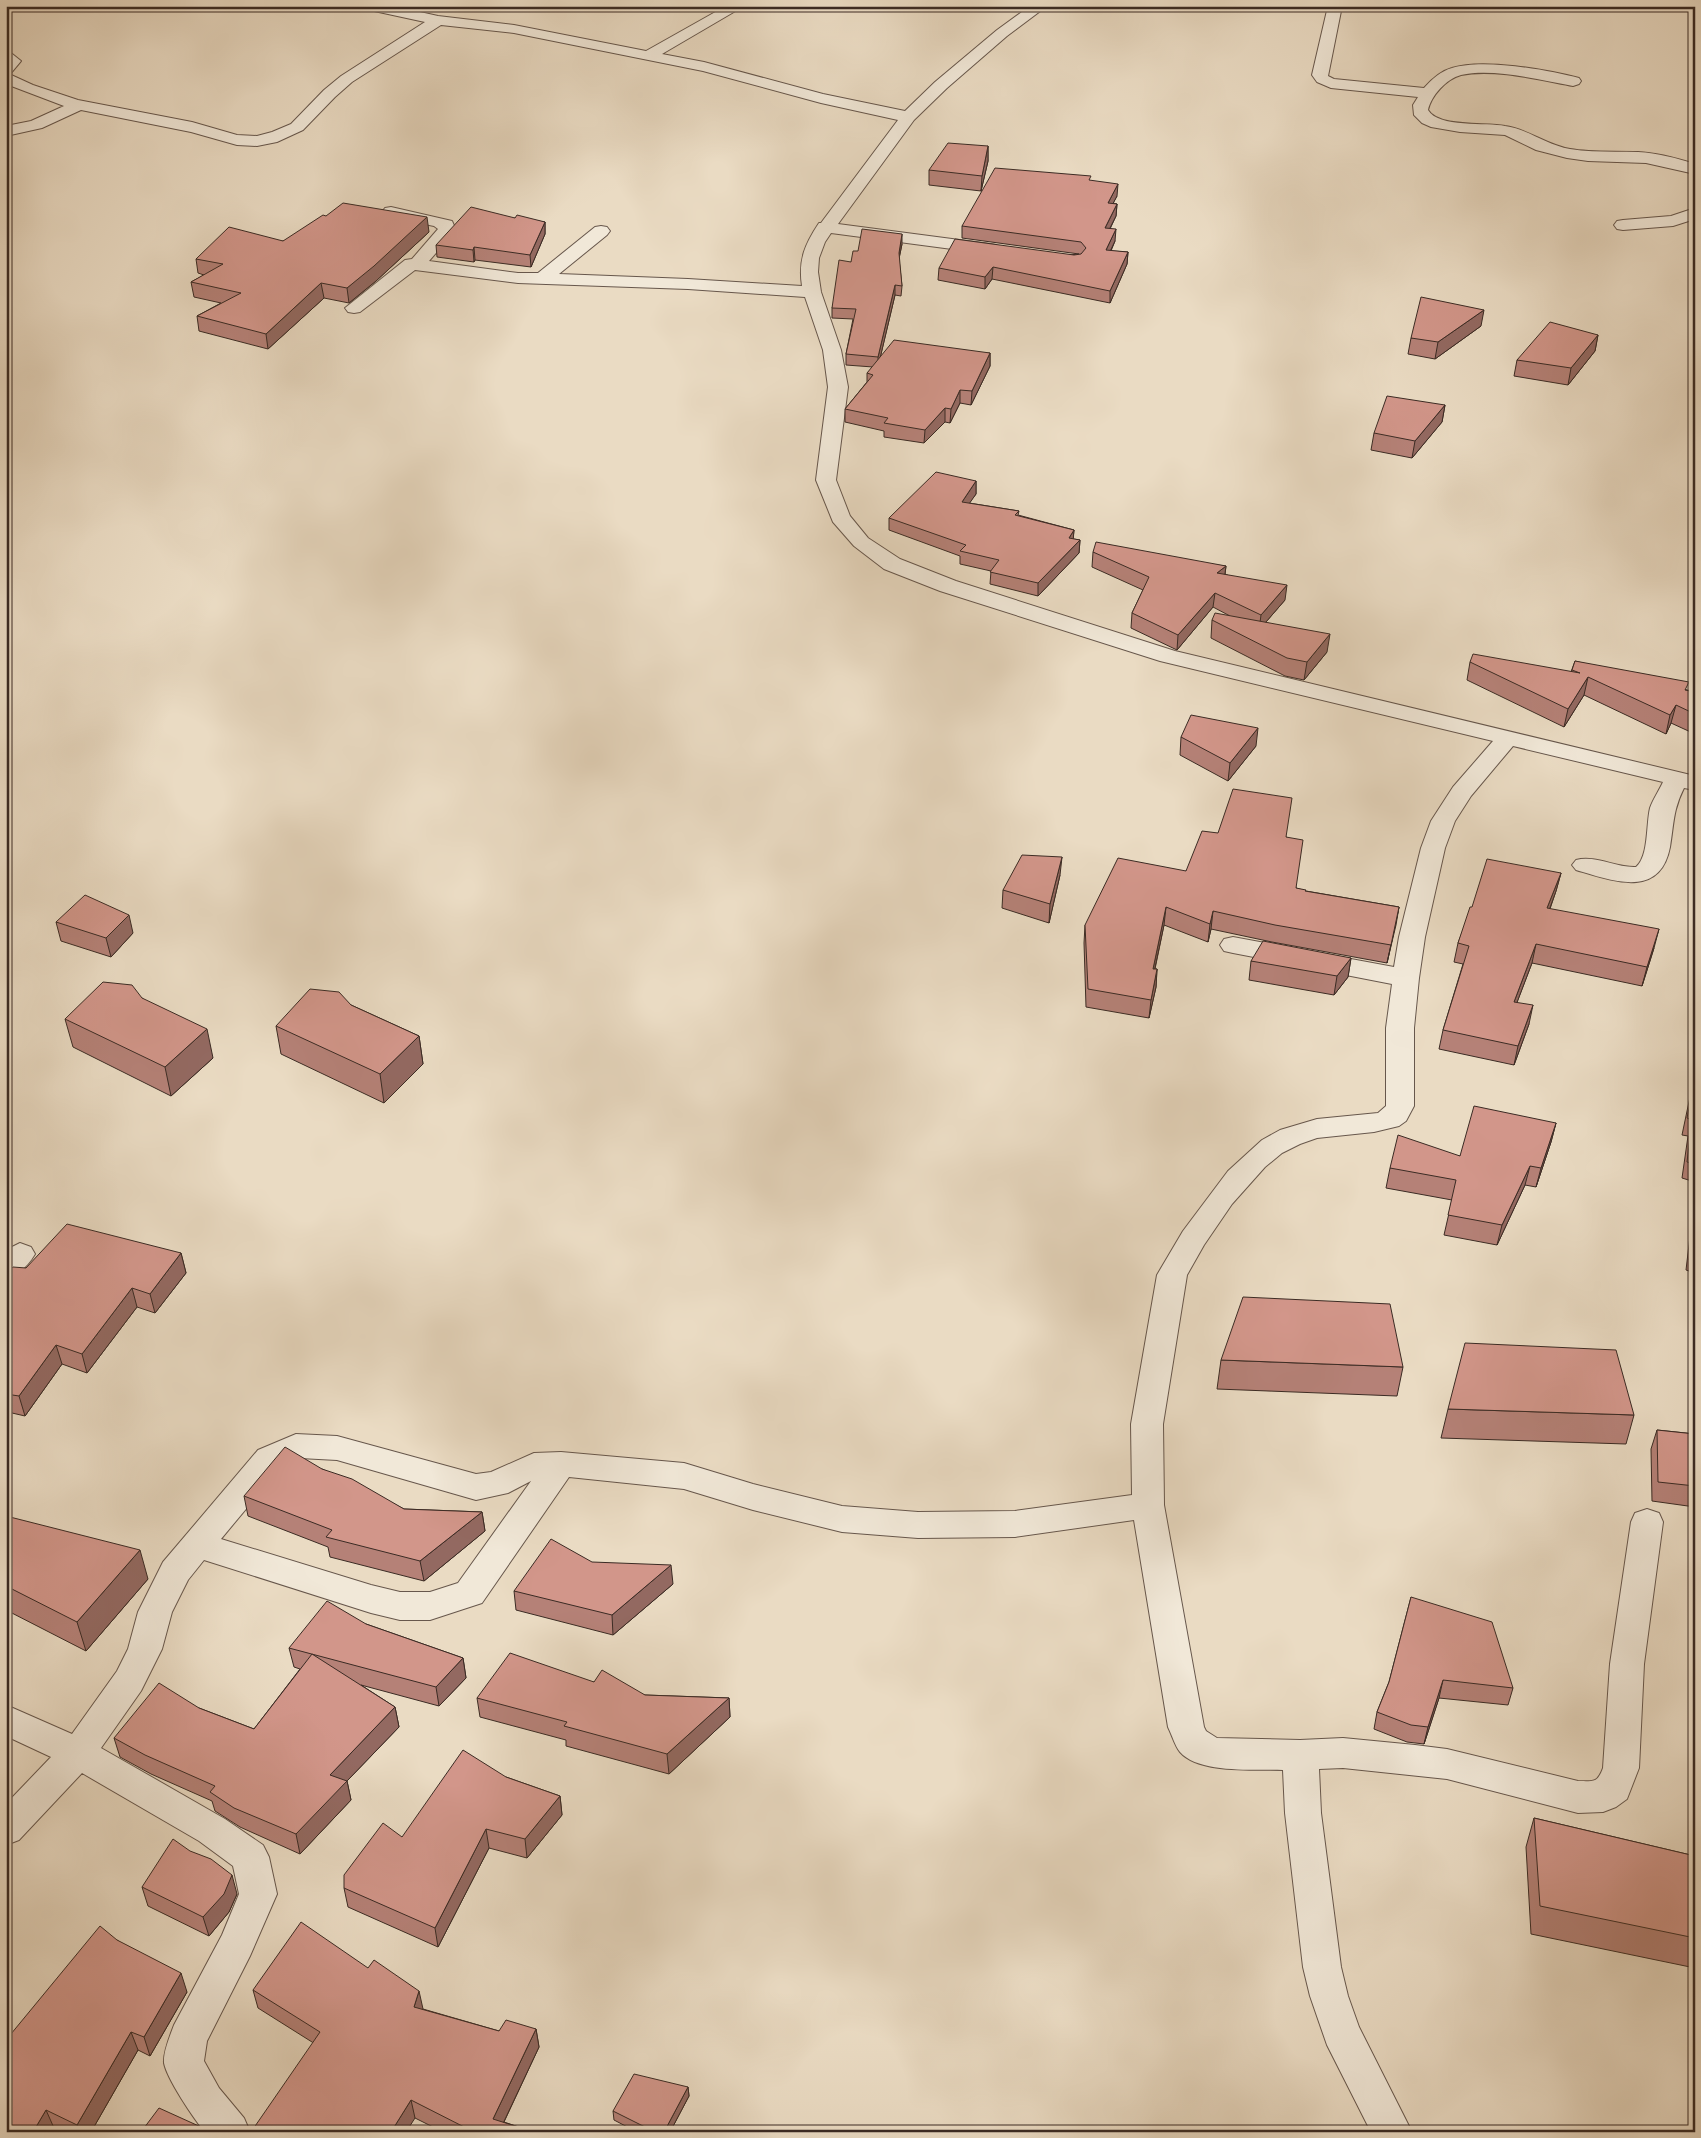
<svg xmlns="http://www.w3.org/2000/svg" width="1701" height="2138" font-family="'IM FELL Double Pica',serif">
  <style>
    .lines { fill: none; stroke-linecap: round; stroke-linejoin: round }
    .minor-casing { stroke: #67574c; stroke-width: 2 }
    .minor { fill: #f1e8d8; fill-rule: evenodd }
    .wall { fill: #b58177; stroke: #3b2b24 }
    .shaded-wall { fill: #936961; stroke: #3b2b24 }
    .building { fill: #d2968a; stroke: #3b2b24 }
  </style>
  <rect width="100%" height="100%" fill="#eadbc3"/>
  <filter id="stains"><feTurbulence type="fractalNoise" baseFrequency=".004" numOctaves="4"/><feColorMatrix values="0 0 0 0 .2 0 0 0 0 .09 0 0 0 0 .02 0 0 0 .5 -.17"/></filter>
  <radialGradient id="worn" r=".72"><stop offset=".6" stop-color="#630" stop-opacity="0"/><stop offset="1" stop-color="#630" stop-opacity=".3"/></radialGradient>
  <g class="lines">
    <!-- minor casing -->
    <g class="minor-casing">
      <g id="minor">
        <path d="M363,6H393L438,16L514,25L646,51L726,6H744L662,54L704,62L823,94L905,111L935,82L997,30L1030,6H1047L1007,36L947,88L914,120L838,224L990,244L996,245L999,249L996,253L990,254L831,233L825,242L819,258L818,272L821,292L841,350L848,387L836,480L850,516L868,538L900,559L956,581L1175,651L1695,776V790L1684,788C1673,810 1674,823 1670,847C1660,899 1613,881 1576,870L1572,865L1576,860C1596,855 1616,868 1636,867C1649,856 1646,824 1650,808C1653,799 1659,791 1663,782L1513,746L1471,796L1455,821L1445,848L1425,937L1419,978L1414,1028V1106L1406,1121L1399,1126L1374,1132L1317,1138L1300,1144L1282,1153L1265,1167L1232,1204L1204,1245L1187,1275L1163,1424L1164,1505L1204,1727L1206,1731L1217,1738L1300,1740L1343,1738L1415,1745L1447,1749L1578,1781C1593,1781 1597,1784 1603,1768L1610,1664L1631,1522L1635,1513L1647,1509L1659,1513L1663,1522L1644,1664L1639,1768L1627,1799L1616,1807L1603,1812L1578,1813L1447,1779L1343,1768L1319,1769L1321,1813L1341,1967L1348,1996L1359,2027L1412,2132H1371L1327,2045L1310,1996L1303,1967L1285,1813L1283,1770C1256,1769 1199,1774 1180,1752C1175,1746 1172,1735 1168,1727L1134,1520L1015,1537L918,1538L842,1532L753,1510L684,1489L569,1477L482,1603L430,1620H400L371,1613L204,1560L188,1580L172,1612L162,1649L141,1691L101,1748L225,1819L263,1845L269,1857L277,1894L250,1956L207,2041L204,2061L219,2088L244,2118L250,2132H205C194,2119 167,2079 164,2063C163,2052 170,2036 174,2025L222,1935L239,1894L233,1866L199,1841L82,1773L19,1840L6,1845V1804L51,1757L6,1736V1705L72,1734L117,1671L128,1649L138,1612L163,1562L258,1450L296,1434L337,1436L476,1474L491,1472L534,1453L561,1452L684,1463L753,1484L842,1506L918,1512L1015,1511L1132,1495L1131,1424L1157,1275L1183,1231L1228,1171L1262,1140L1280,1130L1317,1119L1378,1113L1386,1106V1028L1392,984L1233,953L1224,951L1220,945L1224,939L1233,937L1394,967L1399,937L1421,848L1431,821L1453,787L1493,741L1160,661L940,591L884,569L854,546L833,522L816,480L828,387L823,350L805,297L688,289L518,283L415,270L360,312L354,313L348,312L345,308L405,260L412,259L438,229L434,226L385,216L382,212L385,208L391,207L452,221L456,230L429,261L518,273H538L595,227L601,226L607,227L610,231L607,235L559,274L688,279L802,286C798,260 805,244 819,223H821L898,120L821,103L703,71L514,33L441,25L352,82L335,97L303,130L277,142L257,146L237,145L191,132L81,110L42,128L6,136V126L31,121L64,106L6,84V51L11,53L21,61L11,73L9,74L33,85L78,100L192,122L237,135L257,136L272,132L291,124L324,90L341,76L425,22L365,9ZM300,1458L337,1460L476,1500L508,1493L531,1481L458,1583L430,1592H400L371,1585L221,1539L280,1468Z"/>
        <path d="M1328,6H1342L1328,76L1334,79L1424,88C1432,79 1441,71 1452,68C1483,58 1547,70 1579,78L1581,81L1579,84L1573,86C1540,80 1494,68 1461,75C1446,79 1431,96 1428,110C1438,128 1487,122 1505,126C1528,129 1546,145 1570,149C1592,153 1615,151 1638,152C1658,153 1676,158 1695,164V174L1646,163L1588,161L1567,158L1536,150L1505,135L1460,132L1431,127L1422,123L1414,115L1413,105L1418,97L1331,88L1317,82L1312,75Z"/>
        <polygon points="1695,208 1695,219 1673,226 1623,230 1617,229 1614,225 1617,221 1623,220 1671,216"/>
        <path d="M20,1243L31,1247L35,1254C28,1266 19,1274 6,1278V1250Z"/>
      </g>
    </g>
    <!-- minor -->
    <use href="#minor" class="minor"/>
  </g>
  <!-- wall -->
  <g class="wall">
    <polygon points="988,146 988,161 981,191 929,185 929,170"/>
    <polygon points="1090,181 1117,196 1113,203 1117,204 1116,216 1110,229 1115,241 1111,251 1128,252 1127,264 1110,303 992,279 985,289 938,280 939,268 1079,254 962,238 962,226"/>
    <polygon points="515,218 545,222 545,234 531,267 475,260 474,262 437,257 436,245"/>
    <polygon points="429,232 376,281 349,303 324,298 268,349 199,331 197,316 221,303 194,297 191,282 204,275 198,273 196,259 283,241"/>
    <polygon points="902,244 899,259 902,286 901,296 895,295 880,358 990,353 990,366 971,405 960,403 950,423 945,422 924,443 884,437 884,431 845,422 845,409 867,382 867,373 873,367 846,365 846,354 853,319 832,318 832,308 851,262 858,251"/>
    <polygon points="1481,326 1435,359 1408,354 1411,338"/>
    <polygon points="1598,335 1595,351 1568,385 1514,376 1517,360"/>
    <polygon points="1445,405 1442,422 1412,458 1371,450 1374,433"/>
    <polygon points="976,481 976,494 969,503 1019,511 1018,515 1074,530 1073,539 1080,540 1079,553 1038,596 990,584 991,571 960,564 960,556 889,530 889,518"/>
    <polygon points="1093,552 1226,566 1225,574 1285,600 1266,622 1327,652 1304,680 1285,676 1211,638 1212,620 1230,616 1213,607 1177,650 1131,628 1132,613 1143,590 1092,567"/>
    <polygon points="1575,661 1695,692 1695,734 1671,723 1666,734 1584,695 1564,727 1467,680 1470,662 1571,672"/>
    <polygon points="1181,737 1256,746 1228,781 1180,755"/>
    <polygon points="1287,837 1296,888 1306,891 1399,907 1387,963 1272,942 1211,929 1208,942 1164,925 1155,969 1157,969 1156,987 1149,1018 1086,1007 1084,943 1085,925 1186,871"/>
    <polygon points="1561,873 1556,891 1550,909 1654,948 1642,986 1532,963 1517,1002 1529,1024 1514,1065 1439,1049 1443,1030 1463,964 1454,962 1458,943 1472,907"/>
    <polygon points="1060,875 1049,923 1002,908 1003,890"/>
    <polygon points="56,922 133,933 111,957 61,941"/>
    <polygon points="1351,958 1348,977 1334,995 1249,980 1251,961"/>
    <polygon points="142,998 213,1058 171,1096 73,1047 65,1019"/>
    <polygon points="351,1005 419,1036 423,1064 384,1103 281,1054 276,1026"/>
    <polygon points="1695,1077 1695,1182 1682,1178 1688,1136 1682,1135 1691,1092"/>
    <polygon points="1556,1123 1551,1142 1536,1187 1525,1185 1497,1245 1444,1235 1452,1200 1386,1188 1390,1168 1460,1156"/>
    <polygon points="1693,1226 1695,1226 1695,1273 1686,1270 1690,1236"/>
    <polygon points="181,1253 186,1273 155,1313 137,1307 87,1373 62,1364 25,1416 12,1413 6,1421 6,1274 26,1268"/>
    <polygon points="1221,1360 1403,1367 1397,1396 1217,1389"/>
    <polygon points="1448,1409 1634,1415 1626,1444 1441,1438"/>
    <polygon points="1657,1430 1695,1434 1695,1507 1652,1501 1651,1449"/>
    <polygon points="322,1469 404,1509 482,1512 485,1531 424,1581 330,1557 328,1547 248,1516 244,1496"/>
    <polygon points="6,1516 148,1579 86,1651 6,1610"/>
    <polygon points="673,1584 613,1635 516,1610 514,1591"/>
    <polygon points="1411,1597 1513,1688 1508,1705 1439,1698 1424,1744 1407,1742 1374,1729 1377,1712 1389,1682"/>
    <polygon points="1695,1621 1695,1633 1693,1633"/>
    <polygon points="366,1624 463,1658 466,1678 439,1706 361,1685 395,1707 399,1727 347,1781 351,1800 300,1854 240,1827 215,1811 212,1801 151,1774 120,1757 114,1738 199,1708 254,1729 300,1669 294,1667 289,1648"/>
    <polygon points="594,1682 645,1695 729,1698 730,1717 669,1774 566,1746 566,1740 480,1717 477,1698"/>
    <polygon points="506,1777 560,1796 562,1815 527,1858 489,1848 438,1947 348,1907 344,1888 402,1837"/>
    <polygon points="1534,1818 1695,1856 1695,1968 1531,1934 1526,1847"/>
    <polygon points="142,1887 237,1894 229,1912 209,1936 148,1906"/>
    <polygon points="117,1940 187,1992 150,2056 138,2050 91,2132 61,2132 54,2128 52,2132 6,2132"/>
    <polygon points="253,1990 423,2009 499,2031 536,2029 539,2047 504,2122 534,2132 443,2132 415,2118 312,2042 258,2008"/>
    <polygon points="688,2087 689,2096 670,2132 637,2132 614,2120 613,2111"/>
  </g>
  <!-- shaded-wall -->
  <g class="shaded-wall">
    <polygon points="988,146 988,161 981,191 982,176"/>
    <polygon points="1118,184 1117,196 1107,215 1108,203"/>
    <polygon points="1117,204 1116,216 1104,240 1105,228"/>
    <polygon points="427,217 429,232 376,281 349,303 347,288"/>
    <polygon points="545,222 545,234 531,267 530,255"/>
    <polygon points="1116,229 1115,241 1105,262 1106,250"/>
    <polygon points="902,234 902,244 898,263 899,253"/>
    <polygon points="474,247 475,260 474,262 473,250"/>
    <polygon points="1128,252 1127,264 1110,303 1110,291"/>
    <polygon points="993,267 992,279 985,289 985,277"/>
    <polygon points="321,283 324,298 268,349 266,334"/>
    <polygon points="895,285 895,295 878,367 878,357"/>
    <polygon points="1484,310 1481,326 1435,359 1438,342"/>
    <polygon points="1598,335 1595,351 1568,385 1571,368"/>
    <polygon points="990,353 990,366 971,405 972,391"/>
    <polygon points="960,390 960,403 950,423 951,409"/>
    <polygon points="1445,405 1442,422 1412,458 1415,441"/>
    <polygon points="945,408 945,422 924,443 925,430"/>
    <polygon points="976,481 976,494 962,514 962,502"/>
    <polygon points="1074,530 1073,542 1069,538"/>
    <polygon points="1080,540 1079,553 1038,596 1038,583"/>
    <polygon points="1226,566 1224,581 1217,573"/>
    <polygon points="1287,585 1285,600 1259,630 1261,615"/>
    <polygon points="1215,593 1213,607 1177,650 1178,635"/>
    <polygon points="1330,634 1327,652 1304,680 1307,662"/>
    <polygon points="1588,677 1584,695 1564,727 1568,709"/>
    <polygon points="1676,705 1671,723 1666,734 1670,715"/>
    <polygon points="1258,728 1256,746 1228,781 1230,763"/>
    <polygon points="1062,857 1060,875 1049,923 1050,904"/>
    <polygon points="1561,873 1556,891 1543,927 1547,908"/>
    <polygon points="1166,907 1164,925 1151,986 1153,969"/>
    <polygon points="1399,907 1396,925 1387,963 1391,945"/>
    <polygon points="1213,911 1211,929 1208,942 1210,924"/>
    <polygon points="129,915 133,933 111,957 106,938"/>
    <polygon points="1659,929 1654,948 1642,986 1647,967"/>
    <polygon points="1536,944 1532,963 1510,1021 1514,1002"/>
    <polygon points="1351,958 1348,977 1334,995 1337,976"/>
    <polygon points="1157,969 1156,987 1149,1018 1151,1000"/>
    <polygon points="1533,1005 1529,1024 1514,1065 1518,1046"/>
    <polygon points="207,1029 213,1058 171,1096 165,1067"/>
    <polygon points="419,1036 423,1064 384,1103 380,1074"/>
    <polygon points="1556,1123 1551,1142 1536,1187 1541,1168"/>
    <polygon points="1530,1166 1525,1185 1497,1245 1502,1225"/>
    <polygon points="181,1253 186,1273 155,1313 150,1294"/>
    <polygon points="132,1288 137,1307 87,1373 82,1354"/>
    <polygon points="56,1345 62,1364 25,1416 19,1396"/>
    <polygon points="6,1396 12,1413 6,1421"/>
    <polygon points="482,1512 485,1531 424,1581 420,1561"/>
    <polygon points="140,1550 148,1579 86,1651 77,1622"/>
    <polygon points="671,1565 673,1584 613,1635 612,1615"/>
    <polygon points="463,1658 466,1678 439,1706 436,1687"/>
    <polygon points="1443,1680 1439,1698 1424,1744 1428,1727"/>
    <polygon points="729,1698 730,1717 669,1774 667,1754"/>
    <polygon points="395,1707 399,1727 347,1781 351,1800 300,1854 296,1834 330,1775"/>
    <polygon points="560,1796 562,1815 527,1858 525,1839"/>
    <polygon points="486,1829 489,1848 438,1947 435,1928"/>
    <polygon points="232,1875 237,1894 229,1912 209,1936 203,1917"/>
    <polygon points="181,1973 187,1992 150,2056 144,2037"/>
    <polygon points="419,1991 423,2009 417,2025 414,2007"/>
    <polygon points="536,2029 539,2047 499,2132 493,2119"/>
    <polygon points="131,2032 138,2050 91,2132 80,2132 77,2125"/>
    <polygon points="688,2087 689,2096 670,2132 664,2132"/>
    <polygon points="411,2100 415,2118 406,2132 391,2132"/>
    <polygon points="46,2110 54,2128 52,2132 33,2132"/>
  </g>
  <!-- building -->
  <g class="building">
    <polygon points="948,143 988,146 982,176 929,170"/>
    <polygon points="995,168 1091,176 1089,180 1118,184 1108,203 1117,204 1105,228 1116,229 1106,250 1128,252 1110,291 993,267 985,277 939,268 955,239 1074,255 1081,254 1086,248 1081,242 962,226"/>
    <polygon points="343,203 427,217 374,266 347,288 321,283 266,334 197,316 241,293 191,282 223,264 196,259 229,227 283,241 323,215 326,216"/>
    <polygon points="471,207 515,218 517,215 545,222 530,255 474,247 473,250 436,245"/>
    <polygon points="862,229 902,234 899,253 902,286 895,285 878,357 846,354 856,309 832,308 839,260 851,262 853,251 858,251"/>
    <polygon points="1421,297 1484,310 1438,342 1411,338"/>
    <polygon points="1550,322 1598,335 1571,368 1517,360"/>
    <polygon points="894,340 990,353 972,391 960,390 951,409 945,408 925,430 884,423 888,418 845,409 873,375 867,373"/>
    <polygon points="1387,396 1445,405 1415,441 1374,433"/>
    <polygon points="936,472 976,481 962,502 1019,511 1015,515 1074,530 1069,538 1080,540 1038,583 990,572 999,560 960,551 966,545 889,518"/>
    <polygon points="1096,542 1226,566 1217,573 1287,585 1261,615 1215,593 1178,635 1132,613 1149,577 1093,552"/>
    <polygon points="1215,613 1330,634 1307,662 1287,658 1212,620"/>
    <polygon points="1473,654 1580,673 1572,670 1575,661 1689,682 1685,690 1695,692 1695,714 1676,705 1670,715 1588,677 1568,709 1470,662"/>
    <polygon points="1191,715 1258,728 1230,763 1181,737"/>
    <polygon points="1233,789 1292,798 1286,837 1303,840 1296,888 1306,890 1305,891 1399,907 1391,945 1275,925 1213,911 1210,924 1166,907 1153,969 1157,969 1151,1000 1088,989 1085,925 1118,858 1186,871 1202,831 1218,833"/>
    <polygon points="1022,855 1062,857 1050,904 1003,890"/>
    <polygon points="1487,859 1561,873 1547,908 1659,929 1647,967 1536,944 1514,1002 1533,1005 1518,1046 1443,1030 1469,946 1458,943 1470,907 1472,907"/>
    <polygon points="85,895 129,915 106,938 56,922"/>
    <polygon points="1263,941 1351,958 1337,976 1251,961"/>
    <polygon points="103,982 132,985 142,998 207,1029 165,1067 65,1019"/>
    <polygon points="310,989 339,992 351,1005 419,1036 380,1074 276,1026"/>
    <polygon points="1695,1078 1695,1164 1687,1162 1692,1120 1687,1118"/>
    <polygon points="1474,1106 1556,1123 1541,1168 1530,1166 1502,1225 1448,1215 1456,1180 1390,1168 1398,1135 1460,1156"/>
    <polygon points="67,1224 181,1253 150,1294 132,1288 82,1354 56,1345 19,1396 6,1394 6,1274 13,1267 26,1268"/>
    <polygon points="1693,1226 1695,1226 1695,1262 1689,1260"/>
    <polygon points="1243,1297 1390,1304 1403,1367 1221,1360"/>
    <polygon points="1465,1343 1616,1350 1634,1415 1448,1409"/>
    <polygon points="1657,1430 1695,1434 1695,1486 1658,1482"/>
    <polygon points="285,1447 322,1469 352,1479 404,1509 482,1512 420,1561 326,1537 332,1530 244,1496"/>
    <polygon points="6,1516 140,1550 77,1622 6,1586"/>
    <polygon points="551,1539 592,1562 671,1565 612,1615 514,1591"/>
    <polygon points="1411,1597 1492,1622 1513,1688 1443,1680 1428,1727 1411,1725 1377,1712 1389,1682"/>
    <polygon points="327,1601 366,1624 463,1658 436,1687 289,1648"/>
    <polygon points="510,1653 594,1682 602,1670 645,1695 729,1698 667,1754 564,1726 567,1722 477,1698"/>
    <polygon points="312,1654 395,1707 330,1775 347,1781 296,1834 234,1808 210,1792 215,1786 145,1755 114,1738 159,1683 199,1708 254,1729"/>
    <polygon points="463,1750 506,1777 560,1796 525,1839 486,1829 435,1928 344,1888 344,1875 383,1823 402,1837"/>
    <polygon points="1534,1818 1695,1856 1695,1938 1540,1906"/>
    <polygon points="173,1839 190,1851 211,1859 232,1875 224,1894 203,1917 142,1887"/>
    <polygon points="301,1922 368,1968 374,1960 419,1991 414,2007 499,2031 506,2020 536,2029 493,2119 534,2132 474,2132 411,2100 391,2132 251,2132 320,2032 253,1990"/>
    <polygon points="100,1926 117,1940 181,1973 144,2037 131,2032 77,2125 46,2110 33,2132 6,2132 6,2040"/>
    <polygon points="634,2074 688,2087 664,2132 655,2132 613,2111"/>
    <polygon points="159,2108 212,2132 141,2132"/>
  </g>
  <!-- margin -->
  <rect width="1701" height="2138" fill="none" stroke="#eadbc3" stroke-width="25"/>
  <rect x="8" y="8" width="1686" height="2123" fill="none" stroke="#3b2b24" stroke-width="2.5"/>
  <rect x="12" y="12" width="1676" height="2113" fill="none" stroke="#3b2b24"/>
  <rect width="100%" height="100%" filter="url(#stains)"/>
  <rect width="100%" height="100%" fill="url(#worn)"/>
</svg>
